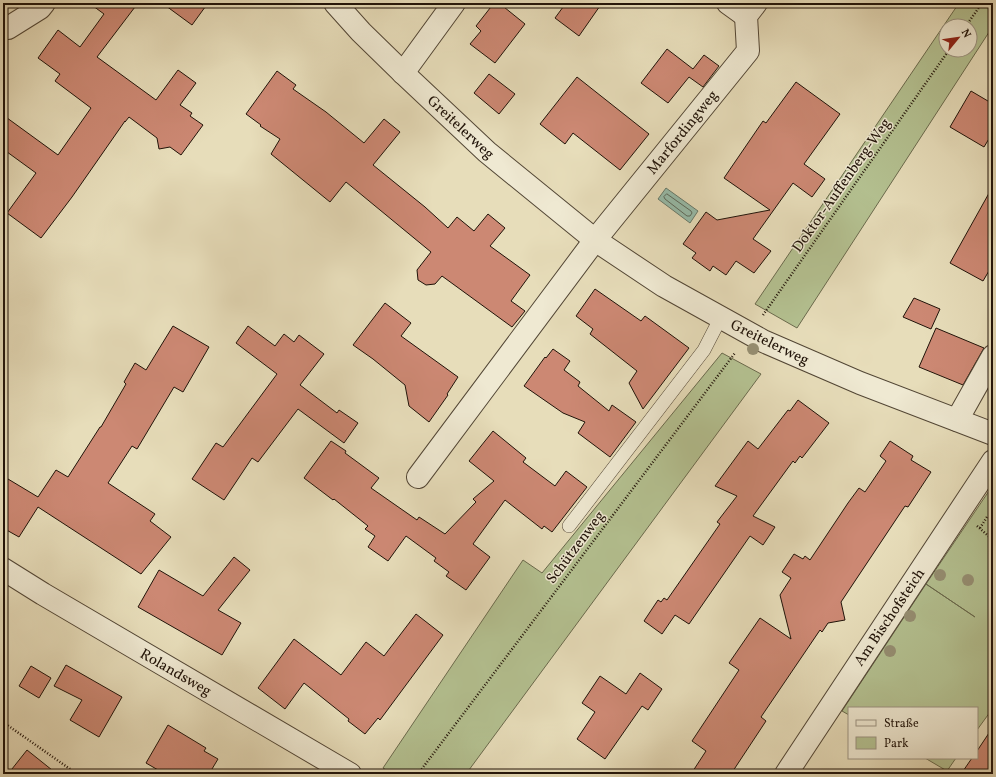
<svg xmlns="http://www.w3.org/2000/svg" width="996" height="777" font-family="Vollkorn,serif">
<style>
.green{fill:#b4c191;stroke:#6a6a4d;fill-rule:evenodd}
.water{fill:#97bdab;stroke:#67796a}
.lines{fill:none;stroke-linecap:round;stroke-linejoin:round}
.shore{stroke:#5c685a;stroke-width:1}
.building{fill:#cc8873;stroke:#201309}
.service-casing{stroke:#524635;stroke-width:14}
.minor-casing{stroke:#524635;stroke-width:24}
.path{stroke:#201309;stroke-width:2.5;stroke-dasharray:1 2;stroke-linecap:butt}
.service{stroke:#efe9d2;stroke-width:13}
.minor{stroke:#efe9d2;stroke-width:22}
.tree{fill:#968f73}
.labels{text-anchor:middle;stroke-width:3;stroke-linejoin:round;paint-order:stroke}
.street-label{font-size:15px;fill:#201309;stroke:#efe9d2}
</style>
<rect width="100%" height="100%" fill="#e7ddba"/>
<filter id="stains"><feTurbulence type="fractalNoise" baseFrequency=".005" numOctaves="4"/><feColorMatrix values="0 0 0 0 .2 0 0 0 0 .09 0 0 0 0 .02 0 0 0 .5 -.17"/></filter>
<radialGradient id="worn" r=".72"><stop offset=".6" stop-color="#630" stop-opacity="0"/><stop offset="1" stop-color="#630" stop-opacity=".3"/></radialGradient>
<g class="green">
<path d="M959,3H993V26L797,328L755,304ZM946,26H970V50H946Z"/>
<polygon points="722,353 761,374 466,774 393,774 383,768 523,560 542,573"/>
<polygon points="993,485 993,708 977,730 977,708 849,708 849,715 842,711 926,584 975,617 926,584"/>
<polygon points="925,758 956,758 947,771"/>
</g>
<polygon class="water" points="666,188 698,211 690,223 658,199"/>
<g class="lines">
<polygon class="shore" points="667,194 691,211 692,213 690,216 687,216 665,199 664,197"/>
</g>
<g class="building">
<polygon points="89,3 138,3 97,57 156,100 178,70 196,83 180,105 192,113 190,116 203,125 181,155 170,147 159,149 157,138 129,117 125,122 125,121 72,197 41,238 7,213 36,173 3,149 3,115 58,155 91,108 55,81 60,74 38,58 58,30 80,47 104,14"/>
<polygon points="162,3 208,3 192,25"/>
<polygon points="494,3 499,3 525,24 495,63 470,44 481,31 476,26"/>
<polygon points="566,3 602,3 579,36 555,18"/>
<polygon points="667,49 693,69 704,55 719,66 703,87 689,77 668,103 641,83"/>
<polygon points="277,71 296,85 293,89 326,112 364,143 384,119 400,132 373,165 425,207 448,228 457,217 474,231 488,214 505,228 490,246 530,275 511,301 525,311 512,327 442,276 435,284 426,285 418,280 417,270 431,252 346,182 330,202 271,154 280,139 260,126 261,125 246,114"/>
<polygon points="489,74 515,94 499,114 474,93"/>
<polygon points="577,77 649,134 620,170 573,133 565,144 540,124"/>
<polygon points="796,82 840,114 804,164 825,179 812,197 793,183 753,239 771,251 754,273 736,261 726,275 713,266 710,271 692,258 696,253 683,244 706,212 717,220 770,210 724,178 763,121 766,123"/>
<polygon points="971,91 993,104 993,132 984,147 950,127"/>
<polygon points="993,186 993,264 983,281 950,263"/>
<polygon points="595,289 641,321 645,316 689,348 643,409 629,383 637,371 590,334 593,329 576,316"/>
<polygon points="914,298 940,309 931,329 903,317"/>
<polygon points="385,303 411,323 401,336 458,377 447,394 448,395 429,422 409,406 405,385 373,359 353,345"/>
<polygon points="173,326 209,347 183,392 174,387 137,449 132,446 108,483 155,514 150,521 171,537 141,574 38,507 19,537 3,528 3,476 38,497 56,470 68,477 100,427 101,427 126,384 124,382 135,363 146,370"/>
<polygon points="248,326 275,346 284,334 294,342 299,335 324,354 300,385 337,413 339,410 358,423 344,443 298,409 258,462 252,458 224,500 192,479 216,443 223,447 277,374 236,343"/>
<polygon points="936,328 984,348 963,385 919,367"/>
<polygon points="553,349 570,361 564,370 580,382 578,386 609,411 612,405 636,422 610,457 578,433 585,422 563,413 524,386 545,357 546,358"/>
<polygon points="798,400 829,423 802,458 800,456 795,463 793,461 753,516 775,527 763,545 750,536 689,624 675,615 662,634 644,621 658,600 661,602 664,598 667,600 720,524 717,522 737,496 715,486 748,441 758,449 788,410 790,411"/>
<polygon points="493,431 526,458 523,462 555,486 566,471 587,487 552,532 544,526 542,529 505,500 473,544 490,557 466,590 446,576 449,572 434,561 436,558 406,536 388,561 368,547 375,536 365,529 368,526 334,499 333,500 304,478 331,441 346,451 345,453 379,478 371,488 417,520 419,517 445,534 476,502 473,499 494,481 469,461"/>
<polygon points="890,441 913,456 911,460 931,472 908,507 905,506 841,602 845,620 828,623 822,632 820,630 761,717 766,721 731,774 691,774 706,751 692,741 739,670 729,663 760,618 791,639 780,595 791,578 782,572 794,554 803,559 805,556 810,560 848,503 859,488 865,492 886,461 880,456"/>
<polygon points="234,557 250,570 218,610 241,623 222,655 138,607 159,570 203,596"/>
<polygon points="416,614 443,635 380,720 378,718 365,734 348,721 349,719 304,683 285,709 258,688 294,639 341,675 366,642 384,656"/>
<polygon points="66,665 122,697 99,737 70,720 82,700 54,686"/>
<polygon points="31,666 51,678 39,698 19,686"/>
<polygon points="640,673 662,689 648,710 642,706 605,759 577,739 595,712 582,703 600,676 626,694"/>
<polygon points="168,725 206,748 204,751 218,759 209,774 165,774 146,763"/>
<polygon points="993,727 993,774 961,774 972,758 977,758 977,751"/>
<polygon points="27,750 57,774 8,774"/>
</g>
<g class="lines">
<g class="service-casing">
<polyline id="service" points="569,526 704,350 721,317"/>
</g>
<g class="minor-casing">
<g id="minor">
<polyline points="335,3 361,32 403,73 487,152 595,240 664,286 763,341 860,383 993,434"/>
<polyline points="728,3 746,16"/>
<polyline points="8,28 40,8 44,3"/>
<polyline points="403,73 454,3"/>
<polyline points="957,420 993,356"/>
<polyline points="418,477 595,240 748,51 746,16 756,3"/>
<polyline points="3,569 43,594 350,774"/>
<polyline points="786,774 993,461"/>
</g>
</g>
<g class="path">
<polyline points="966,26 982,3"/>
<polyline points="763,315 949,50"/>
<polyline points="977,526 993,540"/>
<polyline points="980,528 987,517"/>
<polyline points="3,722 77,774"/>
<polyline points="418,774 735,353"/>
</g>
<use href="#service" class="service"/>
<use href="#minor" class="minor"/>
</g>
<g class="tree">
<circle cx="753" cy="349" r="6"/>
<circle cx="940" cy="575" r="6"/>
<circle cx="968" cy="580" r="6"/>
<circle cx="910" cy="616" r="6"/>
<circle cx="890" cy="651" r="6"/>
</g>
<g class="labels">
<g class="street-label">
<text transform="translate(461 127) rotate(43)" y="5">Greitelerweg</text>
<text transform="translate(682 132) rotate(-51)" y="5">Marfordingweg</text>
<text transform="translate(841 185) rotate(-55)" y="5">Doktor-Auffenberg-Weg</text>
<text transform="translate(770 342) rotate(26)" y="5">Greitelerweg</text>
<text transform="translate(575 547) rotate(-53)" y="5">Schützenweg</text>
<text transform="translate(889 617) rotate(-56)" y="5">Am Bischofsteich</text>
<text transform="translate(176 672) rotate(30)" y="5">Rolandsweg</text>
</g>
</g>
<rect width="996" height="777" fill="none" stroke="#e7ddba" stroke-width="16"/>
<rect x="4" y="4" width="988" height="769" fill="none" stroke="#201309" stroke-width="2"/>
<rect x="8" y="8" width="980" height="761" fill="none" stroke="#201309"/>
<rect x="848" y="707" width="130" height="52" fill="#efe9d2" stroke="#9c9382"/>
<rect x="856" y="720" width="20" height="6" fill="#efe9d2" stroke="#9c9382"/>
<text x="884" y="727" font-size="12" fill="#201309">Straße</text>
<rect x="856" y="737" width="20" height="12" fill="#b4c191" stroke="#9c9382"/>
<text x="884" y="747" font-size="12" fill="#201309">Park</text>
<g transform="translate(958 38) rotate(61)"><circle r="19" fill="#efe9d2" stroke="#9c9382"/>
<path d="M0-3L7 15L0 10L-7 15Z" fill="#8f2418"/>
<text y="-6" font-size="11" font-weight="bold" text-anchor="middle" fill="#201309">N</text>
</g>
<rect width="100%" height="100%" filter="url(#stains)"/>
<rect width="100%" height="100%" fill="url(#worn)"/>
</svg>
